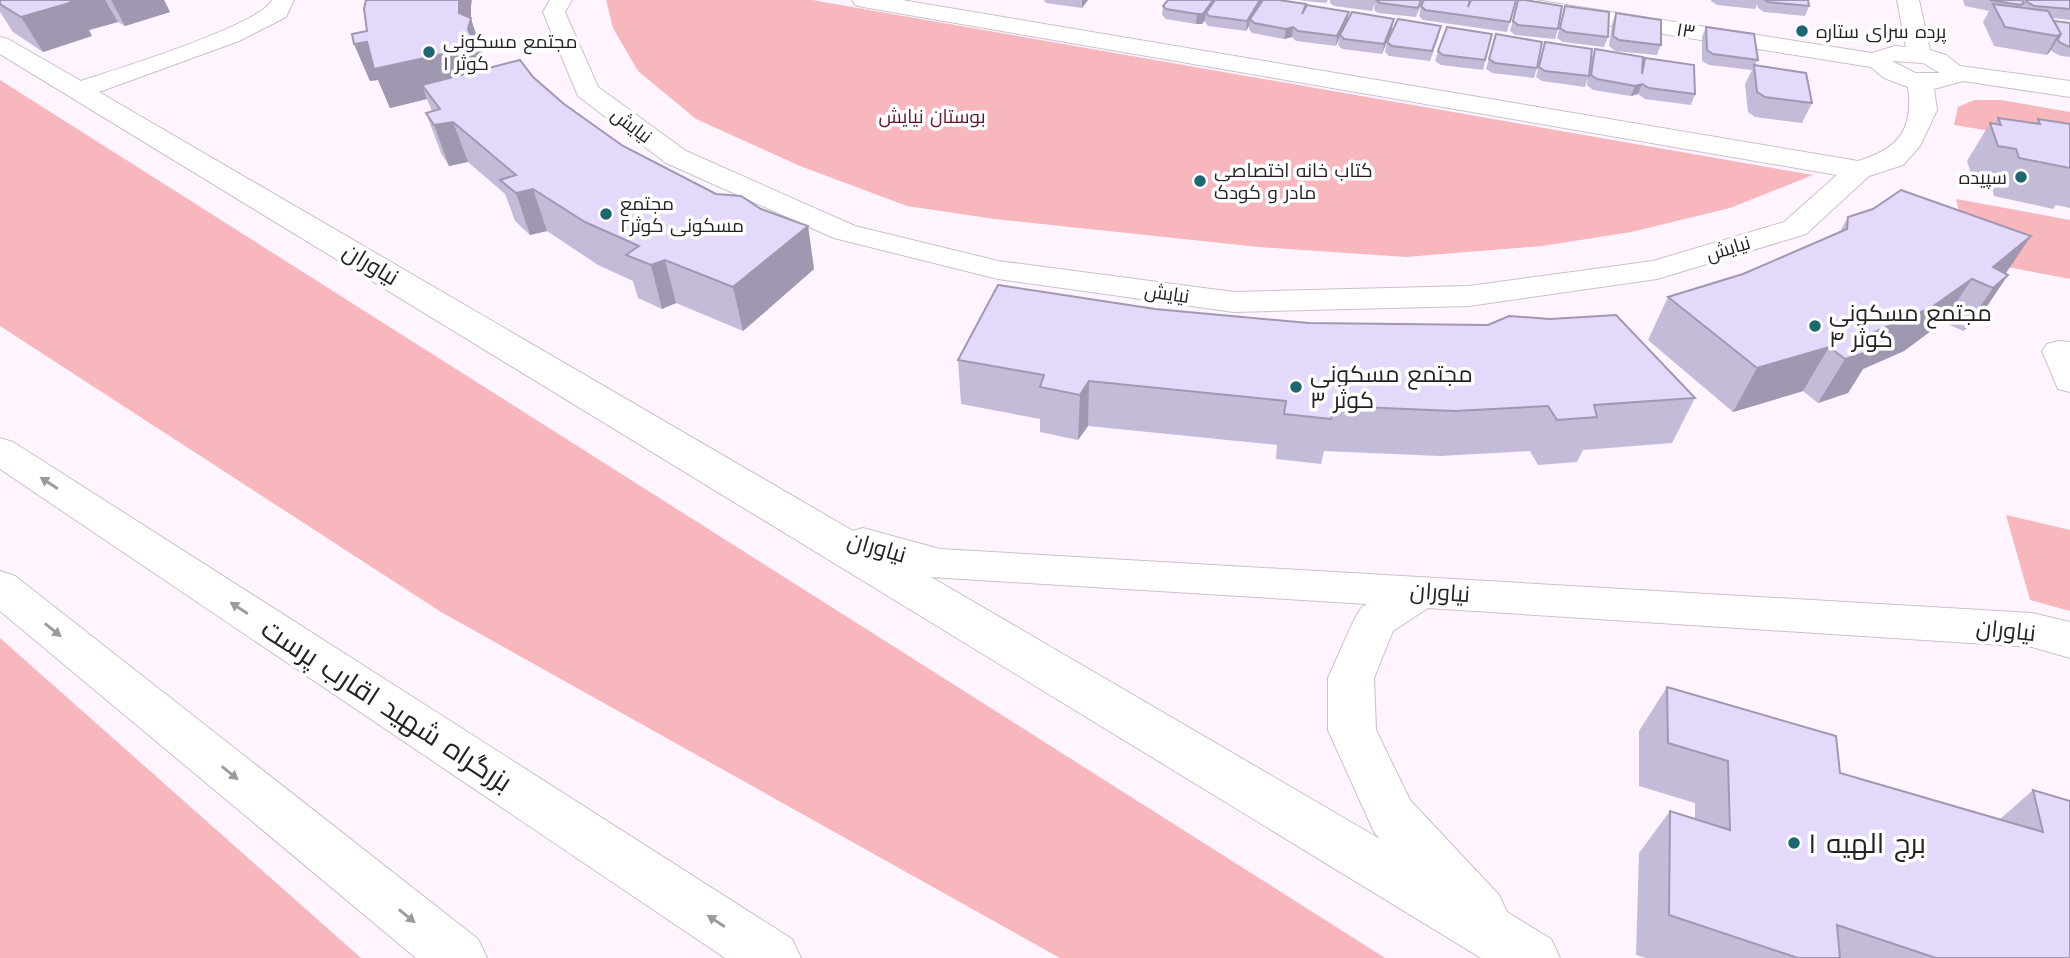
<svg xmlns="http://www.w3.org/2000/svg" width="2070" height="958" font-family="'Work Sans',Cairo,sans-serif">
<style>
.green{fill:#f7b7bd}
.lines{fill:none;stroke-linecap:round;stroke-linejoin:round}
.minor-casing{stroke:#cac0ca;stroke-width:2}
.highway-casing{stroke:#cac0ca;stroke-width:2}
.minor{fill:#fff;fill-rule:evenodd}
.highway{fill:#fff;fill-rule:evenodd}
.wall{fill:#c4bbd8}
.shaded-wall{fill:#a098b0}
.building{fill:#e4d9fb;stroke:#a098b0;stroke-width:2}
.oneway{fill:#9c9b9c}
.poi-dot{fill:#1c6870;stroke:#fff;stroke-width:2.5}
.labels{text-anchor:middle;stroke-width:7;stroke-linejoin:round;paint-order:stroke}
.far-street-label{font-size:19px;fill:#242024;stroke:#fff}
.far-poi-label{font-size:19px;fill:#242024;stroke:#fff;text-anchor:start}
.far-park-label{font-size:19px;fill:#671126;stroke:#fff}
.street-label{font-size:23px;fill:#242024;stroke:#fff}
.poi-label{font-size:23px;fill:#242024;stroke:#fff;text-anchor:start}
.near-street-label{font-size:28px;fill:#242024;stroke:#fff}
.near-poi-label{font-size:28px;fill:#242024;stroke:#fff;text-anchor:start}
</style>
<rect width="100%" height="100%" fill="#fff4ff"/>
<g class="green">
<polygon points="606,0 812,0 1813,175 1730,208 1631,232 1542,246 1406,257 1259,247 995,219 907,206 800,166 696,119 638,71 613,28"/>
<polygon points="0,80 1385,958 1060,958 441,612 0,326"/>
<polygon points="1974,100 2001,100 2070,112 2070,144 1954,125 1958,107"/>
<polygon points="1956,199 2070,220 2070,279 1971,260"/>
<polygon points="2006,515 2070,530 2070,611 2030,600"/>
<polygon points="0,638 361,958 0,958"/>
</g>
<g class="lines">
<g class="minor-casing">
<g id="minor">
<path d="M272,0H294L286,17L239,41L99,92L853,531L863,528L940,549L2032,613L2070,622V658L2032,647L1428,608L1393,631L1374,678L1376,730L1410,800L1499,895L1507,912L1551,939L1560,958H1481L0,54V37L8,39L81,81C114,70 261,25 272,0ZM931,577L1367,604L1361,608L1354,620L1328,678V730L1374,832L1380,839Z"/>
<path d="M550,0H572L565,12L598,87L686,151L855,226L998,261L1234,292L1469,286L1653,261L1784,222L1837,175L863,7L855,5L852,0H902L1858,161C1898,149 1914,130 1908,87L1884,78L1871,67L1493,7L1485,5L1482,0H1535L1872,53L1895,46L1906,47L1897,0H1919L1930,50L1946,55L1960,66L2070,81V97L1963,81L1934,89L1937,110L1920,146L1903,165L1869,176L1806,234L1657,279L1469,306L1234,312L998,279L834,238L666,163L578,96L543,12ZM1892,61L1923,63L1940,73H1915Z"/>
<polygon points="2059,341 2070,342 2070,392 2058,389 2042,351 2047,344"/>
</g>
</g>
<g class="highway-casing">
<g id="highway">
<polygon points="0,438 13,442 792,939 801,958 725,958 0,469"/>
<polygon points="0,571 15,576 478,939 487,958 416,958 0,611"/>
</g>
</g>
<use href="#minor" class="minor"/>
<use href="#highway" class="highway"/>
</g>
<g class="wall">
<polygon points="0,0 164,0 170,12 125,26 118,22 89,30 92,36 43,52 13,32 0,12"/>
<polygon points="1044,0 1088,0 1082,8 1046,3"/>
<polygon points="1168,0 1262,0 1261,3 1305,9 1347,21 1392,29 1382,54 1342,49 1338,45 1339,39 1336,46 1296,41 1292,37 1284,39 1252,33 1249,29 1249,26 1246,31 1208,26 1205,22 1205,20 1202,24 1196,24 1166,19 1162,15 1163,6"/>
<polygon points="1297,0 1328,0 1326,3"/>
<polygon points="1330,0 1423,0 1416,17 1378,13 1374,10 1375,3 1372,11 1334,6 1330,3"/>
<polygon points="1516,0 1507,32 1423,20 1419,16 1421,6"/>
<polygon points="1518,0 1558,29 1555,39 1515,35 1510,31"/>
<polygon points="1711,0 1808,0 1809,6 1805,16 1764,12 1758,8 1757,4 1755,9 1717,5 1711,1"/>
<polygon points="1963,0 2070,0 2070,20 2052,18 2054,21 2070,23 2070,57 2061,56 2053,52 2051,50 2046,55 1994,46 1983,22 1989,11 1965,6"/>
<polygon points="471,6 471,19 483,55 481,65 482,69 533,77 564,104 623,146 716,194 761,209 808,226 814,269 743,331 676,303 662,309 638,298 633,281 598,265 547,231 530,235 515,221 505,194 468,162 449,166 441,153 426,113 432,111 427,99 390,108 378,80 370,81 354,44 367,31"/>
<polygon points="1565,6 1608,37 1604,47 1563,42 1557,38"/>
<polygon points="1616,13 1661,45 1657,55 1615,51 1609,46 1612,23"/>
<polygon points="1706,27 1758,60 1755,65 1812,103 1802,123 1755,117 1748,112 1745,84 1752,70 1709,65 1702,61 1702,37"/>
<polygon points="1492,34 1483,70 1441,65 1435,61 1438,51"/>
<polygon points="1496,34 1537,68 1534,78 1492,73 1486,69"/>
<polygon points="1439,36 1430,61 1389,56 1385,52 1387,42"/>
<polygon points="1545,42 1590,70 1591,59 1595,49 1643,64 1645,58 1695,94 1691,105 1645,99 1638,94 1631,96 1593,90 1587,85 1588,78 1585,87 1542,81 1536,77"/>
<polygon points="1998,118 2035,123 2038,119 2070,124 2070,208 2056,205 2053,209 1994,196 1992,188 1974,184 1967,161 1990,123 1994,124"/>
<polygon points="1848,217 2031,236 2005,273 2008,275 1979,318 1963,331 1943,322 1904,351 1863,369 1848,393 1818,403 1803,391 1733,412 1648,340 1668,297 1743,274 1839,233"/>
<polygon points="958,360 1695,398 1672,443 1583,450 1577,462 1538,465 1530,451 1440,456 1324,451 1321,464 1276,459 1277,445 1088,426 1078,440 1040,432 1040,419 961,404"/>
<polygon points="1667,687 1840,773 1999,820 2033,790 2070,801 2070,958 1646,958 1636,955 1639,853 1670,811 1695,819 1695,803 1639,786 1639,731"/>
</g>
<g class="shaded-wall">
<polygon points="66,0 105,0 118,22 89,30 92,36 43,52 21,17"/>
<polygon points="111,0 164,0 170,12 125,26"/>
<polygon points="459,0 472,0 471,6 471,19 483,55 481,65 488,85 422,85 427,99 390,108 378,80 370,81 354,44 459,13"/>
<polygon points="1082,0 1088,0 1082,8"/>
<polygon points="1213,0 1219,0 1206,13 1205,20 1202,24 1196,24 1197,14"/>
<polygon points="1260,0 1262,0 1261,7 1250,19 1249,26 1246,31 1247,21"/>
<polygon points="1349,12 1347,22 1340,35 1336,46 1337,36"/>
<polygon points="1394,19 1392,29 1382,54 1384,44"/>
<polygon points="1293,27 1292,37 1284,39 1286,29"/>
<polygon points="2061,34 2049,53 2046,55 2057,36"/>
<polygon points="1642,84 1638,94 1631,96 1635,86"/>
<polygon points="453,122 468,162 449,166 434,125"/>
<polygon points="533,189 547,231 530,235 516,193"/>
<polygon points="808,226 814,269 743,331 733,287"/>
<polygon points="2031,236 2002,279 1993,267"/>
<polygon points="665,260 676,303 662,309 651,265"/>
<polygon points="2008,275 1979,318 1963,331 1993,288"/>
<polygon points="1972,279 1943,322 1904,351 1863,369 1848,393 1818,403 1845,359 1863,337"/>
<polygon points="1829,347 1803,391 1733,412 1757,368"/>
<polygon points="1089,381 1088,426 1078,440 1080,395"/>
</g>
<g class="building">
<polygon points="0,0 69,0 73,2 21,17 0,4"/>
<polygon points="366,0 459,0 459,13 471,18 468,29 475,47 374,69 367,42 354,44 352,34 367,31 364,9"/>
<polygon points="1168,0 1213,0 1203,14 1197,14 1166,9 1163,6"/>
<polygon points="1215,0 1260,0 1247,21 1209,16 1206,13"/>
<polygon points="1263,0 1279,0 1306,4 1302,14 1307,5 1349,12 1337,36 1298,31 1293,27 1286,29 1254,23 1250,19"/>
<polygon points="1376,0 1421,0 1418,8 1380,3"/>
<polygon points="1424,0 1470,0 1468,7 1471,0 1516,0 1510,22 1425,10 1421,6"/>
<polygon points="1518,0 1525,0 1562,6 1558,29 1518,25 1513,21"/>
<polygon points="1765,0 1808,0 1809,6 1768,2"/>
<polygon points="1990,0 2022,0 2024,3 2020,5"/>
<polygon points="2026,0 2070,0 2070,9 2034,6 2027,2"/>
<polygon points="1993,4 2048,11 2061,34 2057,36 2005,27"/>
<polygon points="1565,6 1609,12 1608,37 1566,32 1560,28"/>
<polygon points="1352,12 1394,19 1384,44 1344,39 1340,35"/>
<polygon points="1616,13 1661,20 1661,45 1619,40 1613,36"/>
<polygon points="1398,19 1441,26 1432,51 1392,46 1387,42"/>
<polygon points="2054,21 2070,23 2070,47 2067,46 2059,42 2058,39 2061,34"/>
<polygon points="1447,27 1492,34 1485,60 1443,55 1438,51"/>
<polygon points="1706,27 1754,34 1758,60 1713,54 1707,50"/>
<polygon points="1496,34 1542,42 1537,68 1495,63 1489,59"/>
<polygon points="1545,42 1592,49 1589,76 1545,71 1539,67"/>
<polygon points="1595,49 1643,57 1642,74 1645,58 1694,65 1695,94 1649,88 1642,84 1635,86 1597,79 1591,75"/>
<polygon points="520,60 533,77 564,104 623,146 716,194 741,196 761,209 808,226 733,287 665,260 651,265 626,255 639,246 585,222 533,189 516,193 500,180 516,175 453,122 434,125 426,113 440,109 422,85"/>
<polygon points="1754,65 1806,73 1812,103 1765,97 1757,92"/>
<polygon points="1998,118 2040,124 2038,119 2070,124 2070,168 2019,158 2016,149 1998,146 1990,123 2001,125"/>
<polygon points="1901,190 2031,236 1993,267 2008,275 1993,288 1972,279 1932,307 1863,337 1876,349 1845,359 1829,347 1757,368 1668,297 1743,274 1847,229 1848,217 1873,209"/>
<polygon points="998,285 1155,309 1309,323 1488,325 1509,316 1550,319 1616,315 1695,398 1594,405 1597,417 1557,420 1548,406 1455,411 1335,406 1331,419 1284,414 1286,401 1089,381 1080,395 1040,387 1044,375 958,360"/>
<polygon points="1667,687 1836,736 1840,773 2043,832 2033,790 2070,801 2070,958 1936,958 1837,925 1840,958 1798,958 1669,915 1670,811 1730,830 1728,761 1668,743"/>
</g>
<defs><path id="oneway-solid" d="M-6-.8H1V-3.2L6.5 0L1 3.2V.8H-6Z" transform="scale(1.75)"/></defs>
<g class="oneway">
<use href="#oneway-solid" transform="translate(49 483) rotate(-147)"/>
<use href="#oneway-solid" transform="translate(239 608) rotate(-147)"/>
<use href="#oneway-solid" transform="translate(53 630) rotate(39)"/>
<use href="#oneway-solid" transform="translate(230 773) rotate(39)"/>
<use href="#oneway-solid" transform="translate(407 916) rotate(39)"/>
<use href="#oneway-solid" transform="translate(716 921) rotate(-147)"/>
</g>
<g class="poi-dot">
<circle cx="1802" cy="31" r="7"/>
<circle cx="429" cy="52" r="7"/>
<circle cx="2021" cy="177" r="7"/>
<circle cx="1200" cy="181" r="7"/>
<circle cx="606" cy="214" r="7"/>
<circle cx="1815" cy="326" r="7"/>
<circle cx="1296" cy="387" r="7"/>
<circle cx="1794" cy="843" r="7"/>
</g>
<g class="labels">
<g class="far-street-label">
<text transform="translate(1686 30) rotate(9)" y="7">۱۳</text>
<text transform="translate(632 125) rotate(37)" y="7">نیایش</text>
<text transform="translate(1728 248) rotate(-17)" y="7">نیایش</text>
<text transform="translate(1167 293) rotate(8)" y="7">نیایش</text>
</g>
<g class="far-poi-label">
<text x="1816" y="38">پرده سرای ستاره</text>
<text x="443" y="48">مجتمع مسکونی<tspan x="443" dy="22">کوثر ۱</tspan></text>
<text x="1214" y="177">کتاب خانه اختصاصی<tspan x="1214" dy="22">مادر و کودک</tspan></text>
<text x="2007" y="184" text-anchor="end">سپیده</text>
<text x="620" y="210">مجتمع<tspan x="620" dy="22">مسکونی کوثر۲</tspan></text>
</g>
<g class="far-park-label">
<text x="932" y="123">بوستان نیایش</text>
</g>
<g class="street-label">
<text transform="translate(371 264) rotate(31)" y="8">نیاوران</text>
<text transform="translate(877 547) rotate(16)" y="8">نیاوران</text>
<text transform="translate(1440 592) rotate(4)" y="8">نیاوران</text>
<text transform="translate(2006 630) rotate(6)" y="8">نیاوران</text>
</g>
<g class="poi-label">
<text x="1829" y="321">مجتمع مسکونی<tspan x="1829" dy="26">کوثر ۴</tspan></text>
<text x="1310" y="382">مجتمع مسکونی<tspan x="1310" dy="26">کوثر ۳</tspan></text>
</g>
<g class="near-street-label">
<text transform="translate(387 705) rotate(33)" y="10">بزرگراه شهید اقارب پرست</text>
</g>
<g class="near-poi-label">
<text x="1808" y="853">برج الهیه ۱</text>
</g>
</g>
</svg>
